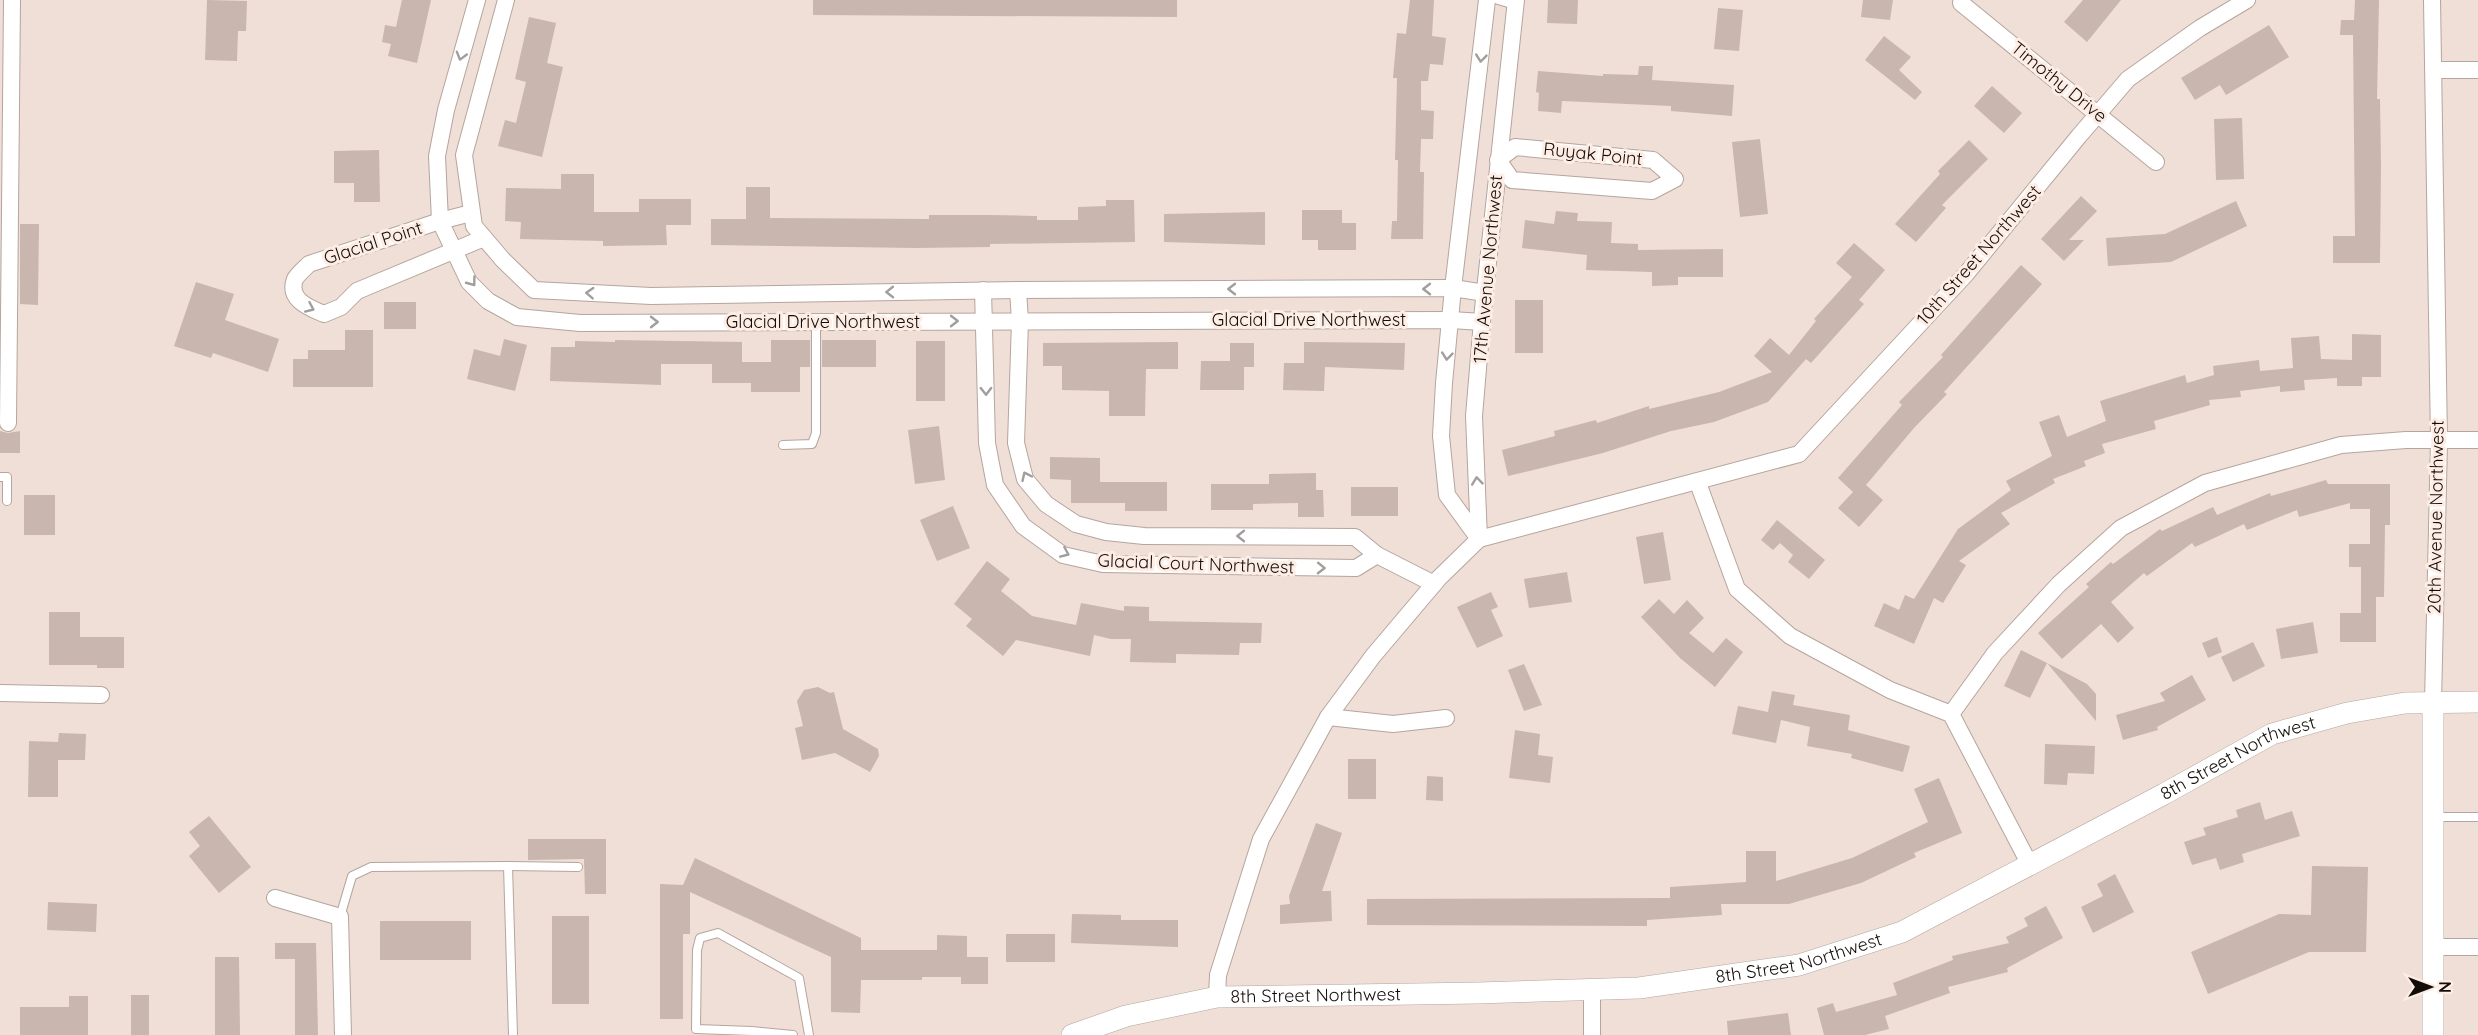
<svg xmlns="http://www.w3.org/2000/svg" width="2478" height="1035" font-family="Quicksand,sans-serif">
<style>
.building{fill:#c8b6af}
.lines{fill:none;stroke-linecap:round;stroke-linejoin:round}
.service-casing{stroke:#b5a59d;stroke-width:10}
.minor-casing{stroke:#b5a59d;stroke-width:18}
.tertiary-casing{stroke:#b5a59d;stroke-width:22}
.service{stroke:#fff;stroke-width:8}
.minor{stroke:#fff;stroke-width:16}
.tertiary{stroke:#fff;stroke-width:21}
.oneway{stroke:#a19e9d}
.labels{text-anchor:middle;stroke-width:6;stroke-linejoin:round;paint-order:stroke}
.street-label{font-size:18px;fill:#130d0a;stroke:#feede4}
</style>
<rect width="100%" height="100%" fill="#f0dfd7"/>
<g class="building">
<polygon points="207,0 247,1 246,31 238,31 237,61 205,60"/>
<polygon points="402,0 431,0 417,63 388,56 391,44 382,42 385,25 396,27"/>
<polygon points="813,0 1177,0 1177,17 813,15"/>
<polygon points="1410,0 1434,0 1432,36 1446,38 1443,65 1430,64 1428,81 1421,81 1421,110 1434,111 1433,139 1421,139 1420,172 1424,172 1423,239 1391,239 1392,221 1397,221 1398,160 1395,160 1397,78 1393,78 1397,33 1406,34"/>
<polygon points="1548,0 1578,0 1577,24 1547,23"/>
<polygon points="1863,0 1893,0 1890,20 1861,17"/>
<polygon points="2083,0 2121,0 2087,42 2064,22"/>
<polygon points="2355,0 2379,0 2377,99 2380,99 2381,166 2380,263 2333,263 2333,236 2355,236 2353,35 2340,35 2341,20 2354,20"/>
<polygon points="1718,8 1743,10 1739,51 1714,49"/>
<polygon points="529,17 556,23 547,63 563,67 542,157 498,146 505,120 516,123 526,82 515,79"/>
<polygon points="2269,25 2289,57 2226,95 2220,85 2195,100 2181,78"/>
<polygon points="1884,36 1911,57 1899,70 1922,92 1915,100 1865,60"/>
<polygon points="1639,66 1653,66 1652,80 1734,85 1732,116 1671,111 1671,106 1562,101 1561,113 1538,111 1539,93 1536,92 1538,71 1603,76 1603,74 1638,75"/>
<polygon points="1992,86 2022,113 2004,133 1974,106"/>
<polygon points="2242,118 2244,179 2216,180 2214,119"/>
<polygon points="1760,139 1768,214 1740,217 1732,142"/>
<polygon points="1969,140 1988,159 1942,205 1946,208 1916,242 1895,224 1940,174 1938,171"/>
<polygon points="379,150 380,202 354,202 354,183 334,183 334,151"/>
<polygon points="561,174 594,174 594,212 639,212 639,199 691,199 691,225 666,225 667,245 603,246 603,241 520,239 521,222 505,221 506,188 561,189"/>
<polygon points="746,187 770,187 770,218 929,219 929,215 990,215 1037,216 1037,220 1078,220 1078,207 1106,206 1106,200 1134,200 1135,242 990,244 990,247 915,248 711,245 711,219 746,219"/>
<polygon points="2081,196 2097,211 2069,240 2084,240 2064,261 2041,239"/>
<polygon points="2236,201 2247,226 2171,262 2108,266 2106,238 2165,234"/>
<polygon points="1302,210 1342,210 1342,223 1356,223 1356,250 1318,250 1318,240 1302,240"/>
<polygon points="1556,211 1578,213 1577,221 1612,222 1611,243 1638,244 1638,250 1723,249 1723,277 1678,277 1678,285 1652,286 1652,272 1586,270 1587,255 1522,248 1525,220 1554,224"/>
<polygon points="1265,212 1265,245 1164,242 1164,214"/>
<polygon points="20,224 39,224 38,305 20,304"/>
<polygon points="1854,243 1885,270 1859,300 1864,304 1811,363 1806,359 1768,402 1714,422 1671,431 1603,453 1508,476 1502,450 1555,436 1554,431 1596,420 1597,423 1649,406 1649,409 1719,392 1772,372 1754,356 1770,338 1789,355 1816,321 1814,319 1852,277 1836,263"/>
<polygon points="2021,265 2042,284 1944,392 1947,394 1914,428 1866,485 1883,500 1859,527 1838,508 1853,492 1838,478 1902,405 1899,402 1943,357 1941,355"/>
<polygon points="196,282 234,294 225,320 279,339 268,372 213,353 211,358 174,346"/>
<rect x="1515" y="300" width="28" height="53"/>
<rect x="384" y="302" width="32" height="27"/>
<polygon points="345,330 373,330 373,387 293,387 293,359 308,359 308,350 345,350"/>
<polygon points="2352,334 2381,335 2381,377 2362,377 2362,386 2337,386 2337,378 2304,380 2305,390 2280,392 2280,386 2240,391 2241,397 2209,400 2210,405 2154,421 2156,429 2102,444 2105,453 2084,461 2086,466 2053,479 2055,483 2001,513 2010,524 1959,561 1966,565 1943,603 1934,598 1914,644 1874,626 1884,603 1899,610 1905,595 1914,599 1958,529 2011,490 2006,481 2052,456 2039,422 2059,415 2067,437 2106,421 2100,401 2185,375 2187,383 2214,375 2213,366 2259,360 2260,371 2293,368 2291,338 2319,336 2321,359 2352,360"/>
<polygon points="504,339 527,345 515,391 467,379 474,349 500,356"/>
<polygon points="615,340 742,342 742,362 771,362 771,340 810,340 810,367 800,367 800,392 751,392 751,383 712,383 712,364 661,364 661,385 550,381 551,347 575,347 575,341 615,342"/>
<rect x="822" y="340" width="54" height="27"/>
<rect x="916" y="341" width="29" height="60"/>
<polygon points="1178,342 1178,369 1146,369 1145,416 1109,416 1109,391 1062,390 1062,366 1043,366 1043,343"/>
<polygon points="1304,342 1405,343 1404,370 1325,367 1324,391 1283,390 1284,363 1304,363"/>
<polygon points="1230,343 1254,343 1254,367 1244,367 1244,390 1200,390 1201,361 1230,361"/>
<polygon points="939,426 945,480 915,484 908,430"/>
<polygon points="0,431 8,433 20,431 20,453 0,453"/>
<polygon points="1050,457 1100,458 1100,482 1167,482 1167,511 1125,511 1125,503 1071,503 1071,480 1050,479"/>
<polygon points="1316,473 1316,490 1323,490 1324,517 1298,517 1298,503 1253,504 1253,510 1211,510 1211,484 1269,484 1269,474"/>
<polygon points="2326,480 2328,484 2390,484 2390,525 2385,525 2384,597 2376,597 2376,642 2340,642 2340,613 2361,613 2361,567 2349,567 2349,544 2370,544 2370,509 2350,509 2350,503 2299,517 2297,510 2247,530 2244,524 2195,547 2192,543 2147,576 2144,573 2111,602 2134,628 2118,643 2101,624 2062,659 2038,633 2089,587 2086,584 2111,562 2113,564 2160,529 2162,531 2213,507 2217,515 2270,493 2271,496"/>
<rect x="1351" y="487" width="47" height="29"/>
<rect x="24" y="495" width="31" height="40"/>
<polygon points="953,506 970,548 937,561 920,520"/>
<polygon points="1777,520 1825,560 1809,579 1788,562 1793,555 1780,543 1773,550 1761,540"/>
<polygon points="1663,532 1671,580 1644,584 1636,537"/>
<polygon points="987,561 1010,579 1001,591 1032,616 1076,625 1081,603 1124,611 1124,606 1149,607 1149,621 1262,623 1261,643 1240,643 1239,655 1176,654 1176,663 1130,662 1131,639 1111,639 1094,635 1090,656 1016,640 1003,656 966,626 972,619 954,604"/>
<polygon points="1567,572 1572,602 1529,608 1524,579"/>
<polygon points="1491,592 1498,607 1491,610 1503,636 1477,648 1457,607"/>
<polygon points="1659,599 1674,614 1687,600 1704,618 1689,633 1713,653 1726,638 1743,652 1715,687 1680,658 1641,617"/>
<polygon points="49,612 80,612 80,637 124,637 124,668 97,668 97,665 49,665"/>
<polygon points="2313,622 2318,653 2281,659 2276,629"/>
<polygon points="2217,637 2222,652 2208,658 2202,643"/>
<polygon points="2253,642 2265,666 2233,682 2221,657"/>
<polygon points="2021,650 2047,663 2030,698 2004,686"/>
<polygon points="2047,663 2087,684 2096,694 2096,721"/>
<polygon points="1524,664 1542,705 1524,711 1508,670"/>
<polygon points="2192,675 2206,700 2157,727 2158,730 2123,740 2116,715 2165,701 2160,693"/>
<polygon points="818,687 830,693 834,692 843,729 878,749 879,756 870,772 835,753 802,760 795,728 803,726 797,701 804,690"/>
<polygon points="1772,691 1795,695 1793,705 1850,715 1848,730 1910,746 1903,772 1851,758 1852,754 1807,746 1810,727 1781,720 1776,743 1732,734 1738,706 1768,712"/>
<polygon points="1515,730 1540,734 1538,755 1553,757 1550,783 1509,778"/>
<polygon points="59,733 86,734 85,760 58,760 58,797 28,797 29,741 58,742"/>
<polygon points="2045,744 2095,746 2094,774 2068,773 2067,785 2044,784"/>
<rect x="1348" y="759" width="28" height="40"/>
<polygon points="1427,776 1443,777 1443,801 1426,800"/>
<polygon points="1939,778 1962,833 1914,853 1916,857 1861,883 1789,904 1721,904 1722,915 1647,920 1647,926 1367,925 1367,899 1670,898 1670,887 1746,882 1746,851 1776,851 1776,881 1852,858 1928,822 1914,789"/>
<polygon points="2260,802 2265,820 2292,811 2300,836 2242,854 2244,862 2220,870 2216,858 2192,865 2184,842 2206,835 2203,828 2238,817 2236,810"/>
<polygon points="209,816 251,867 219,893 189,856 200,846 189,832"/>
<polygon points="1316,823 1342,833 1322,891 1331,891 1332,921 1280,924 1280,905 1290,904 1289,896"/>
<polygon points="528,839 606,839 606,894 585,894 584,859 528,860"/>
<polygon points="695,858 861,938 861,950 937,950 937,935 967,936 967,957 988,957 988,984 961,984 961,977 922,977 922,980 861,980 860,1013 831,1012 831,957 690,892 690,934 683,934 683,1019 660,1019 660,884 683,885"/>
<polygon points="2312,866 2368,867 2366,952 2309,952 2208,994 2191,952 2279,914 2311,915"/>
<polygon points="2115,874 2134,912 2093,933 2081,907 2103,896 2097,884"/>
<polygon points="48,902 97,904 96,932 47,930"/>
<polygon points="2046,906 2063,938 2007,968 2008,972 1948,987 1950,993 1885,1016 1889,1029 1865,1035 1824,1035 1817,1008 1833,1003 1836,1012 1897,995 1893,983 1953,960 1952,956 2009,943 2006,937 2028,926 2024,918"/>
<polygon points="1072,914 1121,915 1121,920 1178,920 1178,947 1071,943"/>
<rect x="552" y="916" width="37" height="88"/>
<rect x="380" y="921" width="91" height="39"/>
<rect x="1006" y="934" width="49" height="28"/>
<polygon points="275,943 316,943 318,1035 295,1035 295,959 275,959"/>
<polygon points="215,957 239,957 240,1035 215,1035"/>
<rect x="131" y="995" width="18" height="40"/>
<polygon points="69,996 88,996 88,1035 20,1035 20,1007 69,1007"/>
<polygon points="1788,1013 1791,1035 1728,1035 1727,1021"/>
</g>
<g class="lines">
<g class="service-casing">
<g id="service">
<polyline points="1498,0 1515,5"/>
<polyline points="783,445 812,444 816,433 816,322"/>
<polyline points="0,477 7,477 7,501"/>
<polyline points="2433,817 2478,817"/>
<polyline points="508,866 578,867"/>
<polyline points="340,917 352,876 371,867 508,866 513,1035"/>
<polyline points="793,1035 752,1031 696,1029 697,950 700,938 718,933 799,978 809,1035"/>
</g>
</g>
<g class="minor-casing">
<g id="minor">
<polyline points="477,0 446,110 437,156 440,221 469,282 488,301 517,317 580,323 1451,320 1482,322"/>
<polyline points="506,0 464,155 474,226 503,260 534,290 651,296 1018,290 1453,288 1485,293"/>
<polyline points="2432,0 2439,441 2433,702"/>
<polyline points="1961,3 2156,162"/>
<polyline points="2434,70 2478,70"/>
<polygon points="1515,147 1653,160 1675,179 1652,191 1512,180 1498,160"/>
<path d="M471,213L440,221L309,264C305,268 298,274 295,279C287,300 310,308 324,314L341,307L357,291L484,238"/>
<polyline points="983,290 987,443 995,485 1023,526 1063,555 1103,564 1356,568 1377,555"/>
<polyline points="1018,290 1020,321 1016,443 1025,479 1046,504 1076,524 1106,532 1144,536 1355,537 1377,555 1434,584"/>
<polyline points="8,423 12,0"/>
<polyline points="1698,483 1737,589 1790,636 1890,690 1951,714 2030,865"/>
<polyline points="1479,539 1447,495 1441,436 1444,383 1453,288 1487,0"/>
<polyline points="1479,539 1474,416 1483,309 1516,0"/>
<polyline points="0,693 101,695"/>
<polyline points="1951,714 1995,653 2059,584 2121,528 2205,483 2341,445 2406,440 2478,440"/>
<polyline points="1328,717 1393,724 1446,718"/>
<polyline points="275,898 340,917 343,1035"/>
<polyline points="2434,947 2478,947"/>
<polyline points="1592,989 1592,1035"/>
<polyline points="1217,997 1218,975 1261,839 1328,717 1373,656 1439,578 1479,539 1799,454 1966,274 2079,136 2128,79 2200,28 2247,0"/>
</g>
</g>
<g class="tertiary-casing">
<g id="tertiary">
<polyline points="2433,702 2433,1035"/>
<path id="s1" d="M1072,1035L1126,1016L1217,997L1478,993L1639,988L1799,965L1902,932L2164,794L2272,734L2347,713L2405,703L2478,702"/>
</g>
</g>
<use href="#service" class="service"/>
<use href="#minor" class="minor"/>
<use href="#tertiary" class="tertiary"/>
</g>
<defs><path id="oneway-chevron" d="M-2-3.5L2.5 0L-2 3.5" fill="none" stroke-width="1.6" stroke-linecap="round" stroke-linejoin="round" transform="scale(1.5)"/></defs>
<g class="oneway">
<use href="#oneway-chevron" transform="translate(461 56) rotate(106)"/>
<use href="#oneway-chevron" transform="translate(1481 58) rotate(96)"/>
<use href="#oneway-chevron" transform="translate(472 282) rotate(53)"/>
<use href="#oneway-chevron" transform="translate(1232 289) rotate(180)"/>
<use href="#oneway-chevron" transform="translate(1427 289) rotate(180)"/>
<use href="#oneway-chevron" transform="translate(890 292) rotate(179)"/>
<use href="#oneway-chevron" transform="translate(590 293) rotate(-177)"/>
<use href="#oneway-chevron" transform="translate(310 308) rotate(24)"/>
<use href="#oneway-chevron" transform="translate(954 321)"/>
<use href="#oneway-chevron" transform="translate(654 322)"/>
<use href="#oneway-chevron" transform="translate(1447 356) rotate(96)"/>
<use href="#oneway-chevron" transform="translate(986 391) rotate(89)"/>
<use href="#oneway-chevron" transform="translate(1026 476) rotate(-115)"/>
<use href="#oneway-chevron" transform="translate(1477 481) rotate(-96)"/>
<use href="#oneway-chevron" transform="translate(1241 536) rotate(-180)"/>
<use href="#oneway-chevron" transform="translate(1065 553) rotate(23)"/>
<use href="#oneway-chevron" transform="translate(1321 568) rotate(1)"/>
</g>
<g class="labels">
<g class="street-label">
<text transform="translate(2059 82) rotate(39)" y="6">Timothy Drive</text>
<text transform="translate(1593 154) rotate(6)" y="6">Ruyak Point</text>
<text transform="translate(373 243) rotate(-18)" y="6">Glacial Point</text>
<text transform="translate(1979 255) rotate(-49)" y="6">10th Street Northwest</text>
<text transform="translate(1488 269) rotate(-85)" y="6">17th Avenue Northwest</text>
<text x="1309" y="326">Glacial Drive Northwest</text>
<text x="823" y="328">Glacial Drive Northwest</text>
<text transform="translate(2436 517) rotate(-89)" y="6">20th Avenue Northwest</text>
<text transform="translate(1196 564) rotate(2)" y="6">Glacial Court Northwest</text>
<text dy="6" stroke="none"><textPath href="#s1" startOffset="1221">8th Street Northwest</textPath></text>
<text dy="6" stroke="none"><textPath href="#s1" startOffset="735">8th Street Northwest</textPath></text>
<text dy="6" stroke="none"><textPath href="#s1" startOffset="249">8th Street Northwest</textPath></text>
</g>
</g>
<g transform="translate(2430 987) rotate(90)" stroke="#feede4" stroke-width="4.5" paint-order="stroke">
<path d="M0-4.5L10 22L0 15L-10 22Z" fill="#130d0a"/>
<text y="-9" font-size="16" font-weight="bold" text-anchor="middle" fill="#130d0a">N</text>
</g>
</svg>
